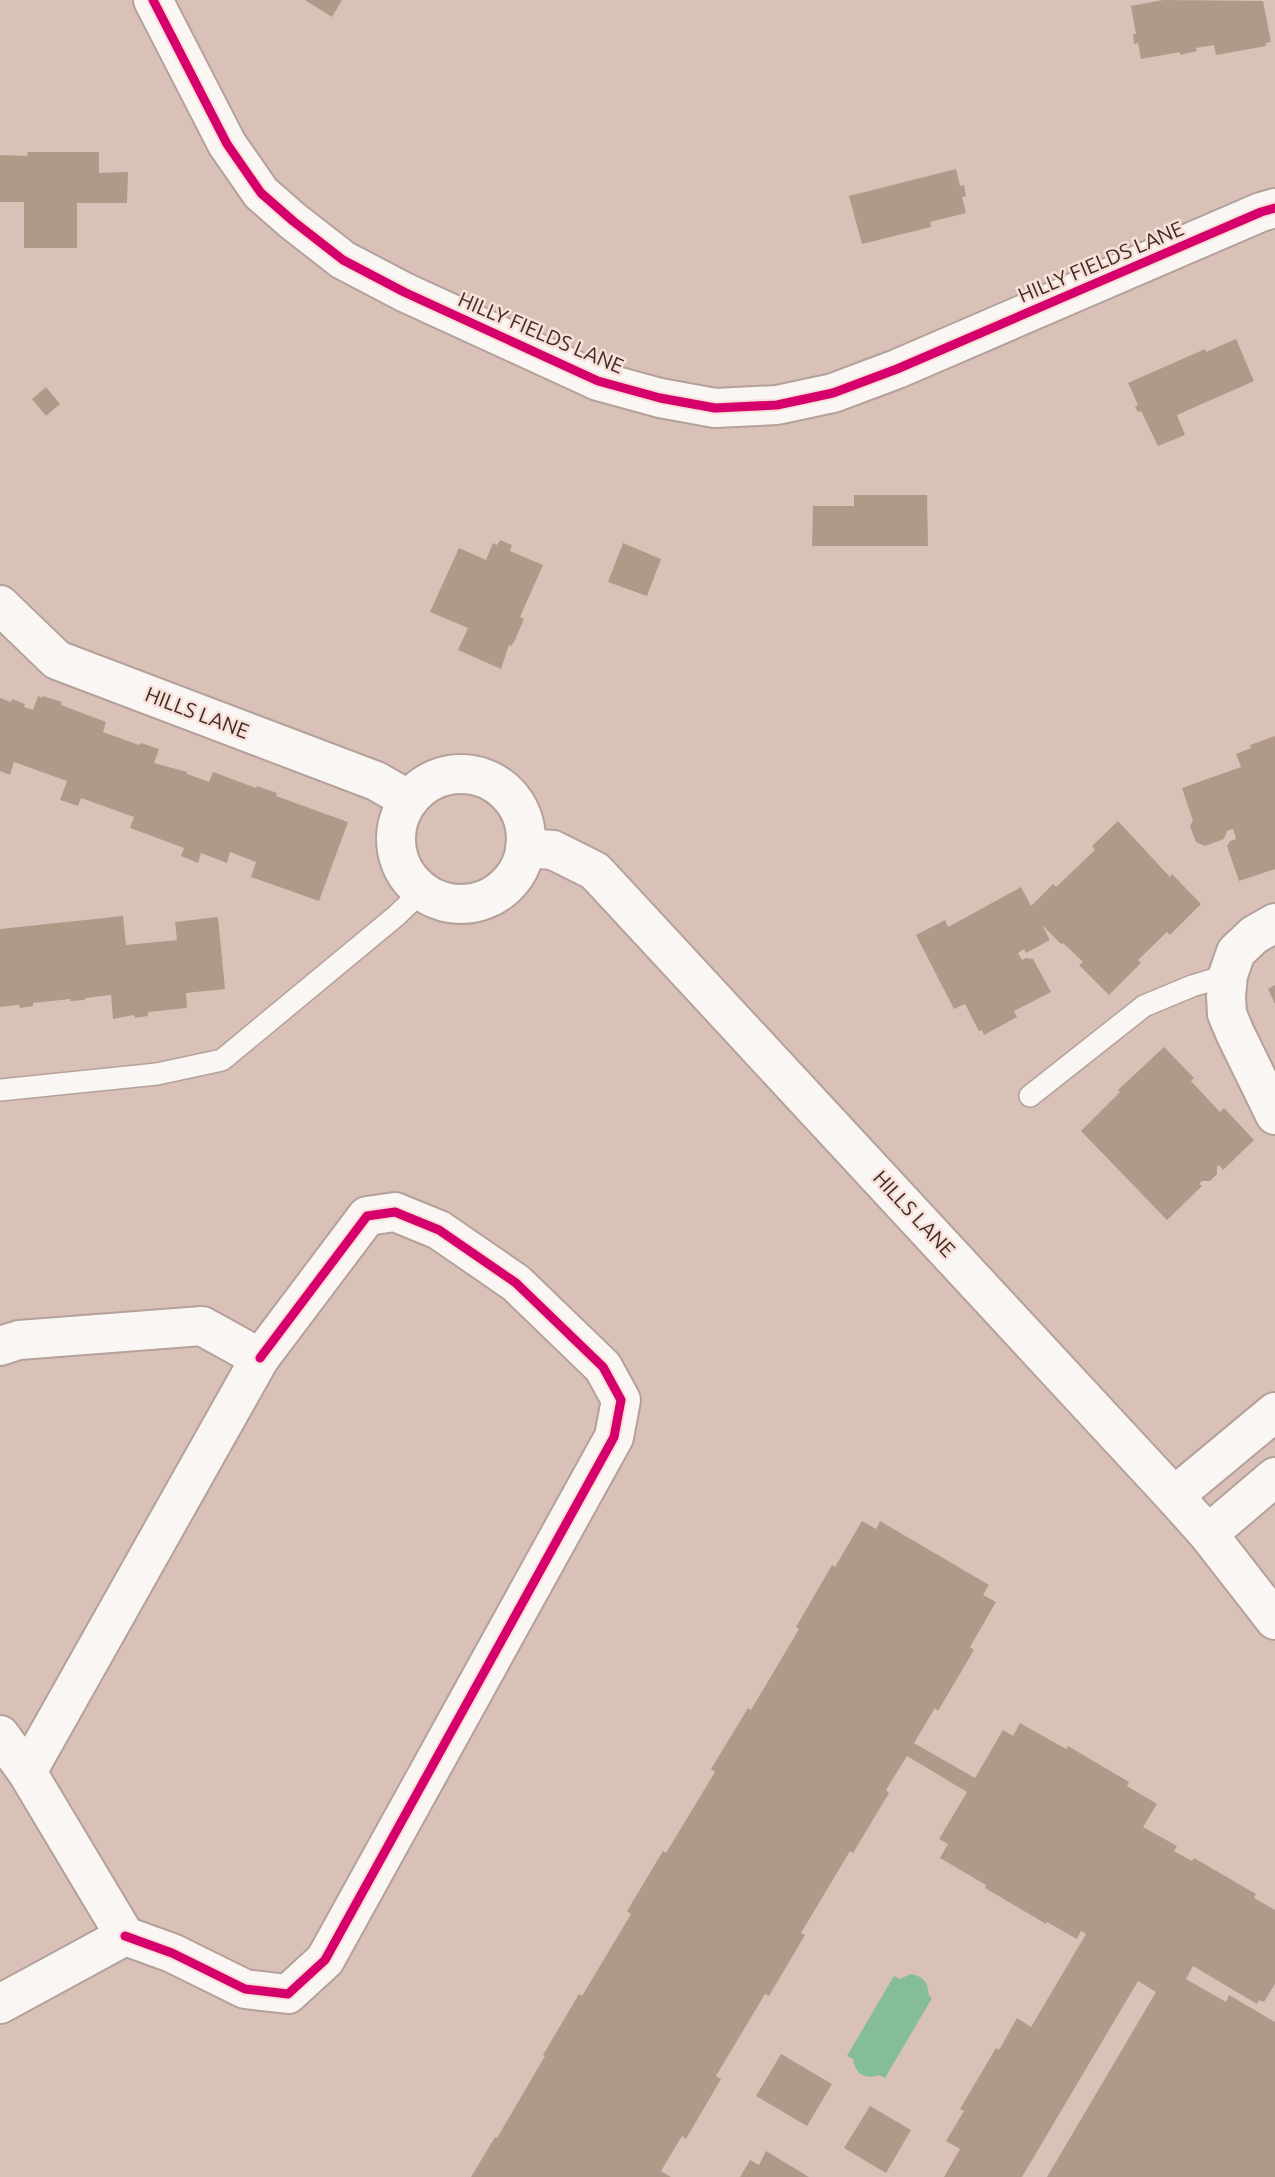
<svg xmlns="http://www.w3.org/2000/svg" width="1275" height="2177" font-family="Ubuntu,sans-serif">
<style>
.water{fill:#84bd98}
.building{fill:#b1998a}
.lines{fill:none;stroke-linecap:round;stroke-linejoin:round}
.lane-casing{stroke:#b4a19a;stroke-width:24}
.street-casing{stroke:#b4a19a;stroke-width:42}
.lane{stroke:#f9f6f4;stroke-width:21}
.street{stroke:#f9f6f4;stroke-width:38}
.cycleway-casing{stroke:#f8e0d8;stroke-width:13}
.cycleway{stroke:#d6006c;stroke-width:9}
.labels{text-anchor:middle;stroke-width:5;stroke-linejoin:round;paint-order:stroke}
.street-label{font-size:21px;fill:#3e2c27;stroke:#f8e0d8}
</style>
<rect width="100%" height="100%" fill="#d9c1b8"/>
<path class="water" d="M911,1974C924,1977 928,1982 929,1996L932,1998L885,2078L879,2075C866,2080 855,2074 853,2059L847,2056L894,1976L900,1979Z"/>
<g class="building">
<polygon points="305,0 342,0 332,17"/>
<polygon points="1163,0 1263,1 1271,42 1266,43 1266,46 1216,55 1214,45 1196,48 1197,51 1180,55 1180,52 1141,59 1138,43 1134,44 1133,34 1136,34 1131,6"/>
<polygon points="28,152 99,152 99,173 128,172 127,203 77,203 77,248 24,248 24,202 0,202 0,155 27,156"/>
<polygon points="956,169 960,186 964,185 966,196 962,197 966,213 930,222 931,227 862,244 849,196"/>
<polygon points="1236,339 1254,381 1177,415 1185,435 1158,446 1141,411 1138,412 1135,407 1138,405 1128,383 1205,349 1206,352"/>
<polygon points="46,387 60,404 46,416 32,399"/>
<polygon points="854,495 927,495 928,546 812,546 813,506 854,506"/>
<polygon points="500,540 512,545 510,551 543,565 520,617 524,619 515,640 511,646 509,645 501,669 458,650 468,628 430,612 459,548 486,560 493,543 497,545"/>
<polygon points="623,543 661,559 647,596 608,582"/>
<polygon points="38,696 42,698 43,696 62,702 61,705 106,722 103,732 139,745 141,743 159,749 154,763 187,772 187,774 209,782 213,772 256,788 257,786 277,793 276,796 348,822 319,901 251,877 256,862 230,852 227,863 201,853 198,863 181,856 184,848 130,828 134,817 81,798 78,806 60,800 67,781 14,762 10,775 0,771 0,698 11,702 12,699 25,704 24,707 33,710"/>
<polygon points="1275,736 1275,869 1239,881 1227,846 1230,841 1236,839 1233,829 1227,831 1224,839 1205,846 1196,842 1190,826 1193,821 1182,788 1241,767 1236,754 1251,748 1250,745"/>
<polygon points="1118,821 1170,877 1172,874 1201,904 1170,935 1167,932 1138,960 1141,963 1109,995 1079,965 1083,962 1063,943 1061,944 1042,925 1050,940 1026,953 1024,949 1018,953 1022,960 1026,958 1033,959 1051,992 1014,1011 1017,1017 984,1035 982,1030 979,1031 965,1004 954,1009 916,935 945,920 948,927 1021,887 1031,906 1053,884 1056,887 1095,850 1092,846"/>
<polygon points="123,916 126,945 177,940 175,922 218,917 225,989 186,993 187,1008 148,1012 148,1016 135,1018 134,1015 113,1019 111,995 85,998 85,1000 70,1001 70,999 33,1003 33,1006 20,1008 19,1005 0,1007 0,929"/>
<polygon points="1275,985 1275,1004 1268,989"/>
<polygon points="1164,1047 1194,1078 1191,1081 1220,1112 1224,1108 1254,1140 1223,1170 1219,1165 1217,1167 1217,1174 1210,1181 1202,1181 1199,1184 1202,1186 1167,1220 1081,1131 1120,1092 1118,1090"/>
<polygon points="862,1521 876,1529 880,1521 989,1585 983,1595 996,1602 970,1647 974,1650 938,1711 935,1708 914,1743 975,1778 1003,1730 1013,1736 1020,1723 1066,1749 1068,1746 1129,1782 1127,1786 1157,1804 1143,1827 1177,1846 1174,1851 1192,1861 1194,1858 1256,1894 1254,1898 1275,1910 1275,1984 1264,2002 1259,2000 1257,2004 1193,1966 1186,1979 1226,2002 1229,1995 1275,2022 1275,2177 1047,2177 1156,1992 1138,1981 1022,2177 944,2177 960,2149 946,2141 964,2111 960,2109 996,2048 999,2050 1017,2018 1031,2027 1086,1934 1081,1931 1077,1939 1047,1922 1046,1924 985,1888 986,1885 940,1858 948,1844 939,1839 967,1792 907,1756 886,1790 889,1793 853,1853 850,1851 801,1933 805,1935 769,1996 765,1994 716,2076 721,2079 686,2139 682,2136 661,2171 671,2177 471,2177 495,2137 497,2138 545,2056 543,2055 579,1994 582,1996 631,1914 627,1911 663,1851 666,1853 715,1772 711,1769 748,1708 751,1710 799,1629 796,1627 832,1565 835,1567"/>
<polygon points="781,2054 832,2084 807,2126 756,2096"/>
<polygon points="870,2106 911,2130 886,2173 844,2148"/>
<polygon points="766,2151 809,2177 740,2177 750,2160 759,2165"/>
</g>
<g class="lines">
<g class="lane-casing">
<g id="lane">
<polyline points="0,1090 157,1074 222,1060 396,916 422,891"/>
<polyline points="1030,1096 1144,1006 1192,986 1228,975"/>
</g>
</g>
<g class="street-casing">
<g id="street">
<polyline points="153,0 227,144 261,193 293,221 343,260 404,292 598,381 660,398 715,408 777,405 833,393 897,369 1261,212 1275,208"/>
<polyline points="0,605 57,660 376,781 409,800"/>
<circle cx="461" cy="839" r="65"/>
<polyline points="525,848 553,850 595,871 1174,1496 1208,1534 1275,1620"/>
<polyline points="1275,923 1254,935 1236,952 1228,975 1226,996 1227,1014 1235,1033 1275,1115"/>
<polyline points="0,1346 19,1340 202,1326 260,1358 27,1772"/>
<polyline points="1174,1496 1275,1412"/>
<polyline points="1208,1534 1275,1477"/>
<polyline points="0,1735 27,1772 125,1936 0,2004"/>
<polyline points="125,1936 172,1953 245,1989 288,1994 325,1960 614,1437 621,1400 603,1367 516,1283 439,1230 395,1212 367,1216 260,1358"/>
</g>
</g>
<use href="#lane" class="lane"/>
<use href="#street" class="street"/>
<g class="cycleway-casing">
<g id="cycleway">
<polyline points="153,0 227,144 261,193 293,221 343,260 404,292 598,381 660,398 715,408 777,405 833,393 897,369 1261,212 1275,208"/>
<polyline points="125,1936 172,1953 245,1989 288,1994 325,1960 614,1437 621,1400 603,1367 516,1283 439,1230 395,1212 367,1216 260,1358"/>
</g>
</g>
<use href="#cycleway" class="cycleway"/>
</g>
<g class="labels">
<g class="street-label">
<text transform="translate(1101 262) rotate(-23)" y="7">HILLY FIELDS LANE</text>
<text transform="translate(541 333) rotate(23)" y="7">HILLY FIELDS LANE</text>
<text transform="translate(197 713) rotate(21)" y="7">HILLS LANE</text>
<text transform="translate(914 1214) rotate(47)" y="7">HILLS LANE</text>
</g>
</g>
</svg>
